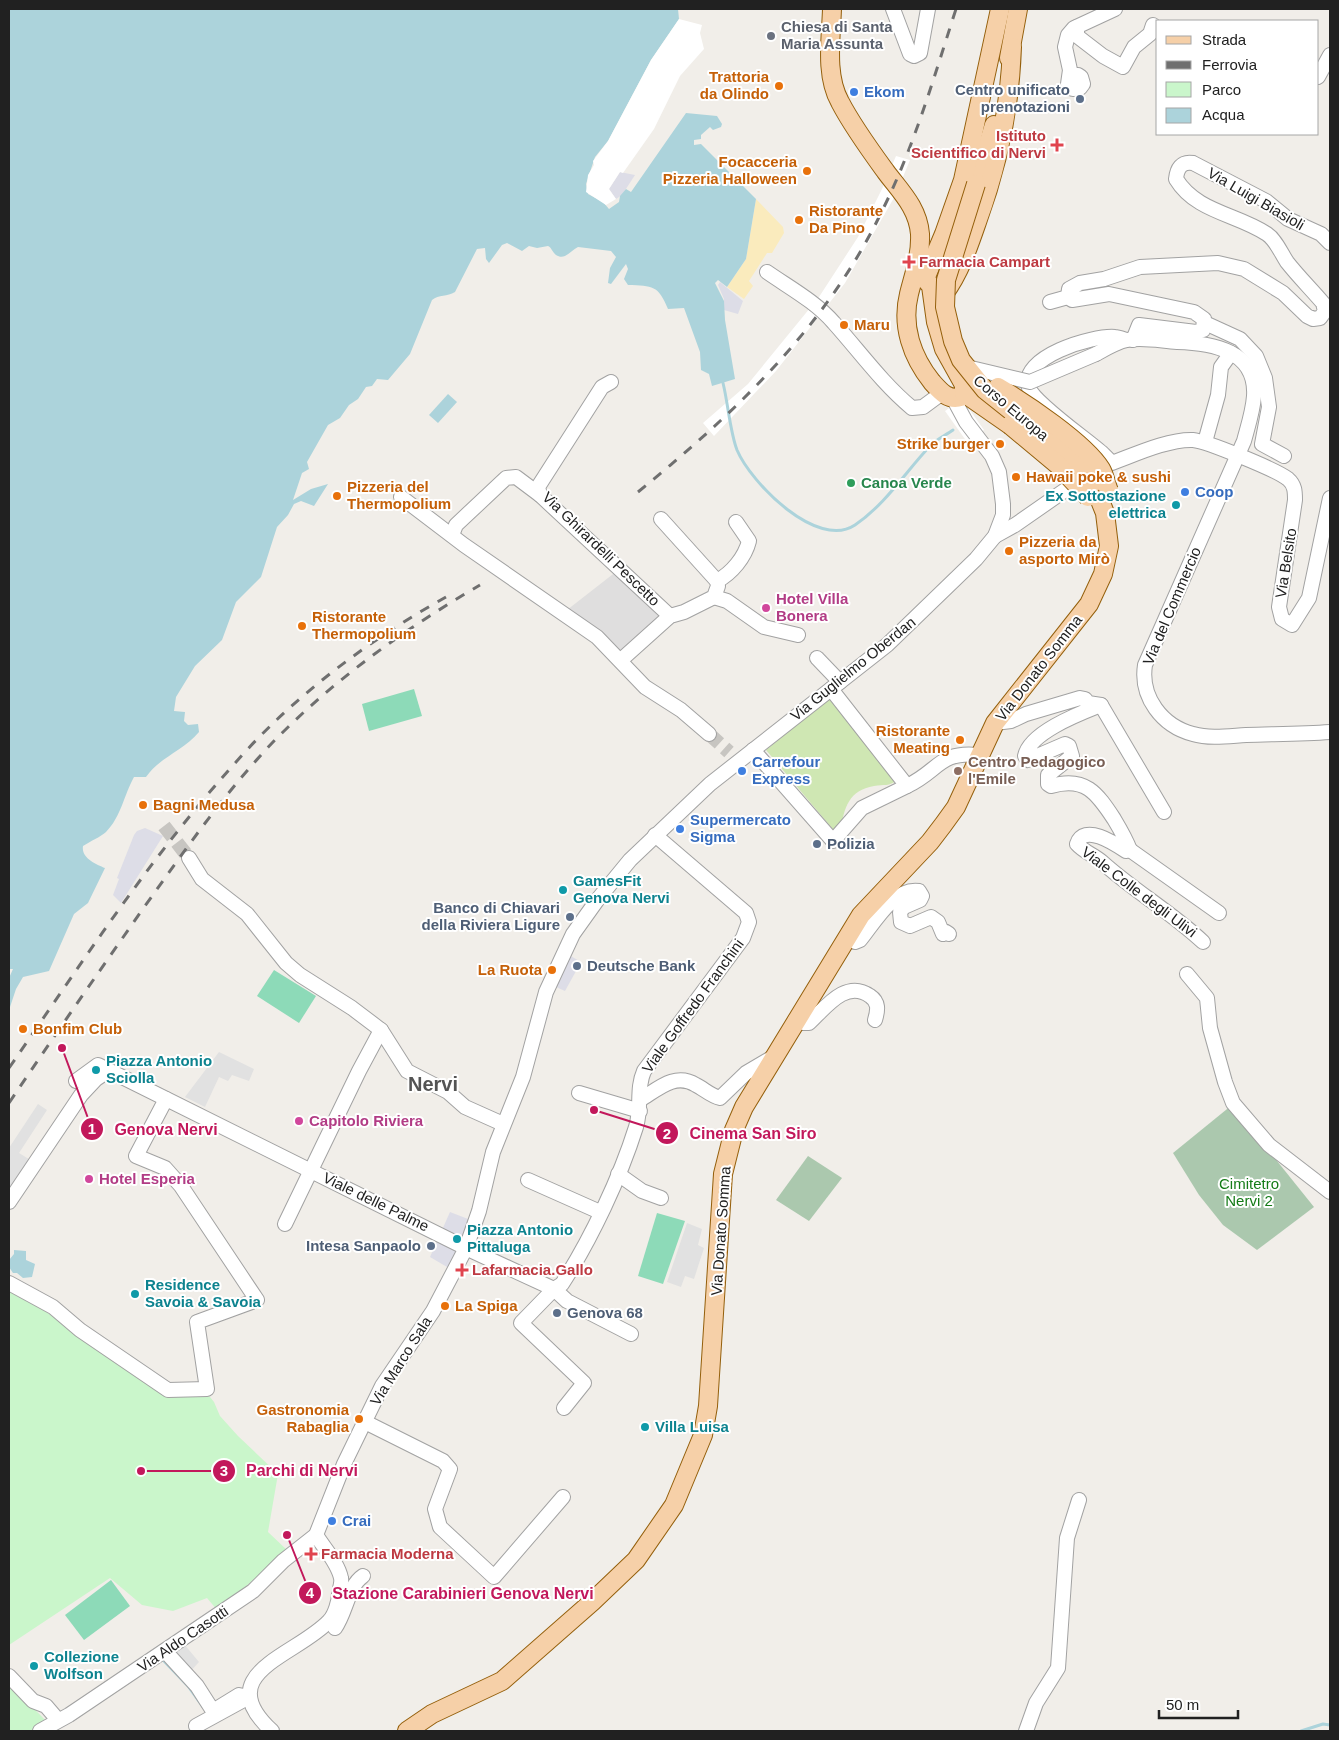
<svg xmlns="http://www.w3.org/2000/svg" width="1339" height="1740" font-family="Helvetica,sans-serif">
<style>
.residential{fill:#dfdede}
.grass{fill:#cfe7b3}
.sand{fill:#faebbd}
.cemetery{fill:#abc8ae}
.park{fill:#caf6cb}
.pitch{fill:#8ddab8}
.parking{fill:#e1e1e1}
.plaza{fill:#dddde7}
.water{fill:#acd3db}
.pier{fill:#fff}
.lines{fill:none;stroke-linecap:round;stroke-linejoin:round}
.stream{stroke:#acd3db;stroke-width:3}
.minor-tunnel{stroke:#c7c5c1;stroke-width:14;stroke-dasharray:14 7;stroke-linecap:butt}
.minor-casing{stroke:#a2a2a2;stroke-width:16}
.major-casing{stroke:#945f0b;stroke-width:20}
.minor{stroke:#fff;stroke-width:14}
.major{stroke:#f6d0a8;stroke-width:18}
.rail{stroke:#6f6f6f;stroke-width:3;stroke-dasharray:10 10;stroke-linecap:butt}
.minor-bridge-casing{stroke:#a2a2a2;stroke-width:16;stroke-linecap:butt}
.major-bridge-casing{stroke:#945f0b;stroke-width:20;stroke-linecap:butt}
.minor-bridge{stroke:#fff;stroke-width:14}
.major-bridge{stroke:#f6d0a8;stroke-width:18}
.worship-dot{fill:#6b7280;stroke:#fff;stroke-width:2}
.food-dot{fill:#e8710a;stroke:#fff;stroke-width:2}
.shop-dot{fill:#3f7fe0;stroke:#fff;stroke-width:2}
.service-dot{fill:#5c6f8a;stroke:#fff;stroke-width:2}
.health-dot{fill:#e0444e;stroke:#fff;stroke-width:2}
.leisure-dot{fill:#2e9e5b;stroke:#fff;stroke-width:2}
.culture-dot{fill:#0f9aa8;stroke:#fff;stroke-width:2}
.hotel-dot{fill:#d1479c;stroke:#fff;stroke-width:2}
.education-dot{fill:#8d6e63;stroke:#fff;stroke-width:2}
.labels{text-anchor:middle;stroke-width:4;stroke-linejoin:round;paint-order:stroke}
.worship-label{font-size:15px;font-weight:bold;fill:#5b616d;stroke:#fff;text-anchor:start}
.food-label{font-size:15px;font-weight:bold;fill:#c56008;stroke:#fff;text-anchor:start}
.service-label{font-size:15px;font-weight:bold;fill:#4e5e75;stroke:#fff;text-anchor:end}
.shop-label{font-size:15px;font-weight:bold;fill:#366cbe;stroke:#fff;text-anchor:start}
.health-label{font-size:15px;font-weight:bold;fill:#be3a42;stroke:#fff;text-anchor:start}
.street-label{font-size:15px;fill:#212121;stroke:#fff}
.leisure-label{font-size:15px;font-weight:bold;fill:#27864d;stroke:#fff;text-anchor:start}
.culture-label{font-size:15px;font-weight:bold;fill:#0d838f;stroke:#fff;text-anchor:start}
.hotel-label{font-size:15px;font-weight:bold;fill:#b23c85;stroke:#fff;text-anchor:start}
.education-label{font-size:15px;font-weight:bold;fill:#785e54;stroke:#fff;text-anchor:start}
.park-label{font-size:15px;fill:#147b17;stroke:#fff}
.district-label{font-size:20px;font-weight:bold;fill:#545454;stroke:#fff}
.leader{fill:none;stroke:#c2185b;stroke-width:2}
.callout-dot{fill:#c2185b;stroke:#fff;stroke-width:2}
.mark-label{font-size:15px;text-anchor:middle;font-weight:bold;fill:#fff}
.callout-label{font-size:16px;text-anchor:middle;font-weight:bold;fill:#c2185b;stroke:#fff;stroke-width:4;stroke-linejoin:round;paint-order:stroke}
</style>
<rect width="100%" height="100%" fill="#f1eee9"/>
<polygon class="residential" points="617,571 663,616 622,655 567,610"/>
<path class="grass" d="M830,698L897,780C889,787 884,784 874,786C849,790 844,808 841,829L836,833L766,750Z"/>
<polygon class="sand" points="756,199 783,227 784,233 772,253 767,253 749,281 753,286 744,299 727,287 746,259"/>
<g class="cemetery">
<polygon points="1232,1105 1314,1207 1257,1250 1223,1225 1199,1195 1173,1153"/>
<polygon points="808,1156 842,1178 809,1221 776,1200"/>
</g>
<g class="park">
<polygon points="9,1291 45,1311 163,1392 197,1390 210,1397 214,1402 220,1416 238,1436 278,1474 268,1532 287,1550 218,1611 207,1598 173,1611 142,1605 110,1578 9,1645"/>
<polygon points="9,1683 48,1723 34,1731 9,1731"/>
</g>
<g class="pitch">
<polygon points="414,689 422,716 369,731 362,704"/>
<polygon points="274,970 316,996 299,1023 257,996"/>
<polygon points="657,1213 685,1221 663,1284 638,1276"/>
<polygon points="111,1580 130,1606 84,1640 65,1615"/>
</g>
<g class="parking">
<polygon points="219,1052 254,1069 249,1081 232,1075 228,1081 219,1077 205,1107 185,1097"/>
<polygon points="38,1104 47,1110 19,1153 32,1161 9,1194 9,1148"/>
<polygon points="687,1223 702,1229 698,1245 704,1248 694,1279 685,1276 681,1287 667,1282"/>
<polygon points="184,1644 199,1662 189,1673 170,1654"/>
</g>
<g class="plaza">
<polygon points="620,172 635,175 622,195 616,199 609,189"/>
<polygon points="720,282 743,301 738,314 724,310 724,299 718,285"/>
<polygon points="145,828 163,836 121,903 113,895 119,879 117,878 134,835 137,831"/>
<polygon points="562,951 581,962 565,991 547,983"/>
<polygon points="450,1212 481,1224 475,1244 465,1267 459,1274 430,1257"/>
</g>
<g class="water">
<path d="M9,9H678L679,19L651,60L608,141L595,157L586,184L588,194L603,202L609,209L619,202L620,196L626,189L631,192L686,113L717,116L722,124L721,127L713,130L710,127L701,135V139L694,140V145L701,144L756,199L746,259L727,287L718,280L715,283L724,301L725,320L735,379L712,386L709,374L701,370L700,352L684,308L668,309C658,285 653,286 628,285L624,279L628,269L626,264L611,284L608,283L610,268L616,257L611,251L578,247C571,250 565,261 556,255C552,252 552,248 548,246L537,248L529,246L522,251L507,243L502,245L489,263L486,259L485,248L477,249L455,292C447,297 439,294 432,300L410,354L388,380L377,379L372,386L366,387L358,399L349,405L340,418L328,425L307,462L309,469L302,473L293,500L311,489L328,484L314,506L301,501L294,504L288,515L277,527L261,577L236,602L222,640L195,666L176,697L174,711L185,712L184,721L188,725L198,724L199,732C183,751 160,757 146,777H134C124,795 121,817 106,832C102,836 89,842 83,846C81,858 96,864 105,868L88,903L74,914L49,971L23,977L16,989L9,1010V978L13,969H9Z"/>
<polygon points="448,394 457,402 438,423 429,415"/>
<polygon points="14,1250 26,1251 26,1260 35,1264 32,1277 23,1278 17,1273 13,1273 9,1267 9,1260 14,1254"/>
</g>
<g class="pier">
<polygon points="679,19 702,25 700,33 704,49 680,76 654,129 623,173 620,172 609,189 616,199 606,205 586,192 588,175 594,165 593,161 608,141 651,60"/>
<polygon points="896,156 910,160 895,196 845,283 776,371 714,436 703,423 748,384 819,297 858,237 882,189"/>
<polygon points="962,399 984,430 967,442 945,411"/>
</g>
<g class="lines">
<g class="stream">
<path d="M723,383C728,403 730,432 737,450C751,483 817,550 855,525C886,504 906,471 931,445C937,439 946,435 953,430"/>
<polyline points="164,1661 188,1686 203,1707"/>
<polyline points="1301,1731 1323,1724 1330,1725"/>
</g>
<g class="minor-tunnel">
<polyline points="709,734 729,752"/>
<polyline points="164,826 189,858"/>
</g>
<g class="minor-casing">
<g id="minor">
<polyline points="893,9 910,54 914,56 920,53 928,9"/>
<polyline points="1077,27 1077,36 1103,56 1123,67 1134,47 1150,34 1153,25"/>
<polyline points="1070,75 1078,75 1081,77 1083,84 1080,88 1073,89 1068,84 1070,70 1065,47 1068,35 1074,28 1115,9"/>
<polyline points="1318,77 1330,55"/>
<path d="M767,272C790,288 816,302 834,323C860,352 882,383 912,408L923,407L942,393"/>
<polyline points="1050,302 1068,297"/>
<polyline points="1205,323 1240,339 1256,356 1265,378 1269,407 1262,444 1284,456"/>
<path d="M1126,340C1123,339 1118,337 1115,337C1093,335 1018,357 1029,388C1034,403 1089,441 1103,454L1112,463C1134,455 1168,439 1193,440C1206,441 1277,470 1288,479C1295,485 1295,492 1295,500L1279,607L1282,619L1292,625L1309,598L1330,498"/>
<path d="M1133,340L1139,325L1196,332L1203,330L1204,319L1194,312L1109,294L1072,300L1068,297L1069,289L1080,283L1104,279L1140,267L1218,263L1244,269L1283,293L1307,316L1313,319L1320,318L1325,311L1323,303C1311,289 1298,276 1287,262C1281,253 1276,240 1267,234C1237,214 1196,212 1176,179C1177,169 1181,161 1193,163L1266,201L1288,219L1321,234L1330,243"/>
<path d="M1096,354C1105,349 1117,342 1127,340C1143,337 1161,341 1177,342C1211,343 1257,350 1254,396C1253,411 1248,426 1244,441L1145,665C1140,697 1162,726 1193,734C1210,739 1229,736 1246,735C1274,734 1302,734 1330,732"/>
<polyline points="611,382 602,387 538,487 540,495 670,616"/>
<polyline points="1205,442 1218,395 1221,367 1231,353"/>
<polyline points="401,497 464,545 597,637 645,687 681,710 709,734"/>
<polyline points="452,535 456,525 506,478 516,477 540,495"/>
<polyline points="995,536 1015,525 1071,486"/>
<path d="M717,581C732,573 745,557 749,541L736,522"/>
<polyline points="714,597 727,601 764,627 798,635"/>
<polyline points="817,658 840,682"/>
<polyline points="621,660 670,616 684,612 714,597 718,586 717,581 661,519"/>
<polyline points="1101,705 1164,812"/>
<path d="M995,723L1011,721L1026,714L1080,698L1085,699L1088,703L1101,705C1081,713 1030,732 1025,756L1028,760L1065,744L1069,746L1072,756L1048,775V784L1051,786C1085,776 1097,793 1114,819C1120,829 1126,839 1130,850L1126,851C1114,843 1084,823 1077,844C1084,852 1094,855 1102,862C1134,891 1171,912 1203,942"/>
<polyline points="753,750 833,841 862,808 907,786 831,689"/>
<path d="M907,786C939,771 939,751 978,755"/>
<polyline points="1130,850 1219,913"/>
<polyline points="189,858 202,879 247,914 286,963 300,975 352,1008 381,1030 407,1071 448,1092 465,1107 503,1124"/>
<path d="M847,936L855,942L860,940C874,923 894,887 919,891L922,896L920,900L904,907L900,912L901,922L910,926L931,917L938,922L943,934L946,932L949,934"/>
<polyline points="1187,974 1207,998 1210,1028 1225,1082 1233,1103 1269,1145 1330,1192"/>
<path d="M795,1020L803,1023H809C826,1007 846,979 870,996C879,1002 878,1010 875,1020"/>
<polyline points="76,1081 98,1065 472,1251 554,1289 567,1301 631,1334"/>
<polyline points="579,1093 640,1111"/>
<path d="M640,1100C658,1089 675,1072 696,1085C704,1089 711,1096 720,1098L746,1073L773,1057"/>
<polyline points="618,1174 642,1191 661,1198"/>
<polyline points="528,1180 600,1212"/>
<polyline points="9,1202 81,1095 96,1079 108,1071"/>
<polyline points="285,1224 359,1071 381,1030"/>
<polyline points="9,1283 53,1307 80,1330 168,1390 207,1389 197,1322 257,1300 181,1186 165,1168 136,1156 166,1099"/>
<path d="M564,1408L584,1383L521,1323L554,1289L562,1284C591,1239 620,1178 636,1127C642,1108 636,1089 644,1071L743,938L749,922L746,913L655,835"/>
<polyline points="365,1422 443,1461 450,1469 435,1509 440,1527 494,1577 563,1497"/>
<path d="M335,1628C346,1613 348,1586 363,1576"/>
<polyline points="165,1651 197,1686 213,1711 239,1695 249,1697 196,1726"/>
<polyline points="9,1676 33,1701 46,1706 58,1720"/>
<polyline points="40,1731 69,1715 253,1591 283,1561 316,1535 344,1464 382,1386 433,1311 466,1248 479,1211 493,1152 523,1077 546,992 573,934 598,899 630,860 710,784 887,645 976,559 995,536 1003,515 1003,504 999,472 992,456 966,422 953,398"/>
<path d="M272,1731C209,1673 296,1656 329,1621C335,1615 339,1601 339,1593C340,1588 342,1582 341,1578C338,1563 324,1548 316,1535"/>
<polyline points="1026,1731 1036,1703 1058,1668 1067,1538 1079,1500"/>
</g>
</g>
<g class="major-casing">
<g id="major">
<path d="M832,9C831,39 825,75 840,102C853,127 870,150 886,172C901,192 918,208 920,234C921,255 914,274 909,294C901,326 912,357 932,382C940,391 948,401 961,397L964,393V385L944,349L936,322L931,286L925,279L915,277"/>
<polyline points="1009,58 1018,9"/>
<polyline points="976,184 994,125"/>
<polyline points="925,279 944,234 963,180 1000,9"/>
<path d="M944,294C960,272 968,248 977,222C998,165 1010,108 1012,47"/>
<polyline points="964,393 1010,425"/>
<polyline points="407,1731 432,1714 502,1681 592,1602 636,1560 674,1505 703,1435 708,1406 723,1174 734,1130 744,1107 861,915 930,842 943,825 956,807 995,723 1089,604 1103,574 1109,546 1105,513 1093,483"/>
</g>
</g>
<use href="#minor" class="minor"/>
<use href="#major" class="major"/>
<g class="rail">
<path d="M638,492C735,413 827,326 882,211C914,147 934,77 956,9"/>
<path d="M9,1068C81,964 151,856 236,762C295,695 369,640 446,597"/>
<path d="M9,1103C52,1039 96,976 140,913C183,853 224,793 275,740C336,678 405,629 480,585"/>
</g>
<g class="minor-bridge-casing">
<polyline id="minor-bridge" points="971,368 1030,382 1096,354"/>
</g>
<g class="major-bridge-casing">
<g id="major-bridge">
<polyline points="976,184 946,280 945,307 953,341 961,360 985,390 1067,455 1093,483"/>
<path d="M998,387C1025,403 1085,443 1101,469C1105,476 1106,484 1109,491"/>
<polyline points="1010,425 1058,465 1088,497"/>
</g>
</g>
<use href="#minor-bridge" class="minor-bridge"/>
<use href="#major-bridge" class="major-bridge"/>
</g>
<circle class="worship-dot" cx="771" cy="36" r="5"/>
<g class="food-dot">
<circle cx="779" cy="86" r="5"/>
<circle cx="807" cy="171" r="5"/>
<circle cx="799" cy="220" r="5"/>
<circle cx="844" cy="325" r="5"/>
<circle cx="1000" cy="444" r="5"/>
<circle cx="1016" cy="477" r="5"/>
<circle cx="337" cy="496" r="5"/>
<circle cx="1009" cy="551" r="5"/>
<circle cx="302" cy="626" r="5"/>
<circle cx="960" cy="740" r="5"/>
<circle cx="143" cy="805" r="5"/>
<circle cx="552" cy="970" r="5"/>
<circle cx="23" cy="1029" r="5"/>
<circle cx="445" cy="1306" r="5"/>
<circle cx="359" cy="1419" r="5"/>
</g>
<g class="shop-dot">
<circle cx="854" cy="92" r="5"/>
<circle cx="1185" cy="492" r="5"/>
<circle cx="742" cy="771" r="5"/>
<circle cx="680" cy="829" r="5"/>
<circle cx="332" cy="1521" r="5"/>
</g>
<g class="service-dot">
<circle cx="1080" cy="99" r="5"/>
<circle cx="817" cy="844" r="5"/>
<circle cx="570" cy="917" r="5"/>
<circle cx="577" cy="966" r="5"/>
<circle cx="431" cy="1246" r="5"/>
<circle cx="557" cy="1313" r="5"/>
</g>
<g class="health-dot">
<path d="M1054.5 137.5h5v5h5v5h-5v5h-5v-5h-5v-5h5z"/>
<path d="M906.5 254.5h5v5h5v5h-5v5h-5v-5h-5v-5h5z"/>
<path d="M459.5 1262.5h5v5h5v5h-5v5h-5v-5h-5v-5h5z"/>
<path d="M308.5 1546.5h5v5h5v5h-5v5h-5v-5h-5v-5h5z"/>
</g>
<circle class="leisure-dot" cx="851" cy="483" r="5"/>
<g class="culture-dot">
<circle cx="1176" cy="505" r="5"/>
<circle cx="563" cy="890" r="5"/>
<circle cx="96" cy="1070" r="5"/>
<circle cx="457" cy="1239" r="5"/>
<circle cx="135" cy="1294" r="5"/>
<circle cx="645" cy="1427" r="5"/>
<circle cx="34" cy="1666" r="5"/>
</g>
<g class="hotel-dot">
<circle cx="766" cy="608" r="5"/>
<circle cx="299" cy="1121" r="5"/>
<circle cx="89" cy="1179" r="5"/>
</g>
<circle class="education-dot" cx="958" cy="771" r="5"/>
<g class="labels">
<g class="worship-label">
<text x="781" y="32">Chiesa di Santa<tspan x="781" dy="17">Maria Assunta</tspan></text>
</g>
<g class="food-label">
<text x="769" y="82" text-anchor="end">Trattoria<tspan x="769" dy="17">da Olindo</tspan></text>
<text x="797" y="167" text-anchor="end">Focacceria<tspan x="797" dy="17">Pizzeria Halloween</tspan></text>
<text x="809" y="216">Ristorante<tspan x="809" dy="17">Da Pino</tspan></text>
<text x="854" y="330">Maru</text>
<text x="990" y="449" text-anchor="end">Strike burger</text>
<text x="1026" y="482">Hawaii poke &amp; sushi</text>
<text x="347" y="492">Pizzeria del<tspan x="347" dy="17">Thermopolium</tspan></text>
<text x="1019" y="547">Pizzeria da<tspan x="1019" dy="17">asporto Mirò</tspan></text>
<text x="312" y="622">Ristorante<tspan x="312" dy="17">Thermopolium</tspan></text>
<text x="950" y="736" text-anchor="end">Ristorante<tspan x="950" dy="17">Meating</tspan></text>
<text x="153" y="810">Bagni Medusa</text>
<text x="542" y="975" text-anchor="end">La Ruota</text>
<text x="33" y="1034">Bonfim Club</text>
<text x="455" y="1311">La Spiga</text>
<text x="349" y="1415" text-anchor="end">Gastronomia<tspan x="349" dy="17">Rabaglia</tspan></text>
</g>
<g class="service-label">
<text x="1070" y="95">Centro unificato<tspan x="1070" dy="17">prenotazioni</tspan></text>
<text x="827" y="849" text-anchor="start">Polizia</text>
<text x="560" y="913">Banco di Chiavari<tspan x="560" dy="17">della Riviera Ligure</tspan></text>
<text x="587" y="971" text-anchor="start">Deutsche Bank</text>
<text x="421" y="1251">Intesa Sanpaolo</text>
<text x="567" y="1318" text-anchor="start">Genova 68</text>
</g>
<g class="shop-label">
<text x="864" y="97">Ekom</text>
<text x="1195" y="497">Coop</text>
<text x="752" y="767">Carrefour<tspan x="752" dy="17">Express</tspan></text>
<text x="690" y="825">Supermercato<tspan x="690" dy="17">Sigma</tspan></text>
<text x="342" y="1526">Crai</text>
</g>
<g class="health-label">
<text x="1046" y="141" text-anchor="end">Istituto<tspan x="1046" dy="17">Scientifico di Nervi</tspan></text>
<text x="919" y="267">Farmacia Campart</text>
<text x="472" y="1275">Lafarmacia.Gallo</text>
<text x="321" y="1559">Farmacia Moderna</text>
</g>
<g class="street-label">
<text transform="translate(1256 199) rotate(30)" y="5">Via Luigi Biasioli</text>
<text transform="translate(1011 408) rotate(40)" y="5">Corso Europa</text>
<text transform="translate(601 549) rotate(44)" y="5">Via Ghirardelli Pescetto</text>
<text transform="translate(1286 563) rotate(-81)" y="5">Via Belsito</text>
<text transform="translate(1172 606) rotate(-67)" y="5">Via del Commercio</text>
<text transform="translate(1039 668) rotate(-52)" y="5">Via Donato Somma</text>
<text transform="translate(853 669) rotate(-39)" y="5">Via Guglielmo Oberdan</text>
<text transform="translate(1139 892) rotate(37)" y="5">Viale Colle degli Ulivi</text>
<text transform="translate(693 1006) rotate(-54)" y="5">Viale Goffredo Franchini</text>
<text transform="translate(376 1202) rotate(26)" y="5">Viale delle Palme</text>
<text transform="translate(721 1231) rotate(-86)" y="5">Via Donato Somma</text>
<text transform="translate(401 1361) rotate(-58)" y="5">Via Marco Sala</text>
<text transform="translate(183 1639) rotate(-34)" y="5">Via Aldo Casotti</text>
</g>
<g class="leisure-label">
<text x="861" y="488">Canoa Verde</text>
</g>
<g class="culture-label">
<text x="1166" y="501" text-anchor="end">Ex Sottostazione<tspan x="1166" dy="17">elettrica</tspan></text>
<text x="573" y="886">GamesFit<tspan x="573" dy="17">Genova Nervi</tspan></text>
<text x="106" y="1066">Piazza Antonio<tspan x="106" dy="17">Sciolla</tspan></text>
<text x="467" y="1235">Piazza Antonio<tspan x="467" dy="17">Pittaluga</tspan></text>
<text x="145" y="1290">Residence<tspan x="145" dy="17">Savoia &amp; Savoia</tspan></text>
<text x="655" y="1432">Villa Luisa</text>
<text x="44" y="1662">Collezione<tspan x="44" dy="17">Wolfson</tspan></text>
</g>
<g class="hotel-label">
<text x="776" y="604">Hotel Villa<tspan x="776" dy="17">Bonera</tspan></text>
<text x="309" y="1126">Capitolo Riviera</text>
<text x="99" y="1184">Hotel Esperia</text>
</g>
<g class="education-label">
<text x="968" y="767">Centro Pedagogico<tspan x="968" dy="17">l'Emile</tspan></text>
</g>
<g class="park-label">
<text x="1249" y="1189">Cimitetro<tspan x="1249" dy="17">Nervi 2</tspan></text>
</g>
<g class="district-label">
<text x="433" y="1091">Nervi</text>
</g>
</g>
<path class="leader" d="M62 1048L92 1129M594 1110L667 1133M141 1471L224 1471M287 1535L310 1593"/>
<g class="callout-dot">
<circle cx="62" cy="1048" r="5"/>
<circle cx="594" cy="1110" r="5"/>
<circle cx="141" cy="1471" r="5"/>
<circle cx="287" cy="1535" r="5"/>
<circle cx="92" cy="1129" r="12"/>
<circle cx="667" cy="1133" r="12"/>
<circle cx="224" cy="1471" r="12"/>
<circle cx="310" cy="1593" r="12"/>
</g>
<g class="mark-label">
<text x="92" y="1134">1</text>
<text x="667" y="1139">2</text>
<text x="224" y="1476">3</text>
<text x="310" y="1598">4</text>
</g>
<g class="callout-label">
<text x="166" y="1135">Genova Nervi</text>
<text x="753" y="1139">Cinema San Siro</text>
<text x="302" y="1476">Parchi di Nervi</text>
<text x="463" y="1599">Stazione Carabinieri Genova Nervi</text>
</g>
<rect width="1339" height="1740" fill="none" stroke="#212121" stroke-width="20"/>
<rect x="1156" y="20" width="162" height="115" fill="#ffffff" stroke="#a6a6a6"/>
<rect x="1166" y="36" width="25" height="8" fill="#f6d0a8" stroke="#a6a6a6"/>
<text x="1202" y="45" font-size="15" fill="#212121">Strada</text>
<rect x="1166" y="61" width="25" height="8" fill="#6f6f6f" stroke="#a6a6a6"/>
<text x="1202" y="70" font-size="15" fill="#212121">Ferrovia</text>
<rect x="1166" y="82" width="25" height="15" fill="#caf6cb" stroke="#a6a6a6"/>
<text x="1202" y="95" font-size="15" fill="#212121">Parco</text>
<rect x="1166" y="108" width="25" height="15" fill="#acd3db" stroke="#a6a6a6"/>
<text x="1202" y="120" font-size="15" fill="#212121">Acqua</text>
<path d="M1159 1710v8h79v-8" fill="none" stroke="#212121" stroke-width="2.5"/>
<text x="1166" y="1710" font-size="15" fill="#212121" stroke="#ffffff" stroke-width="4" paint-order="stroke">50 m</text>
</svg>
